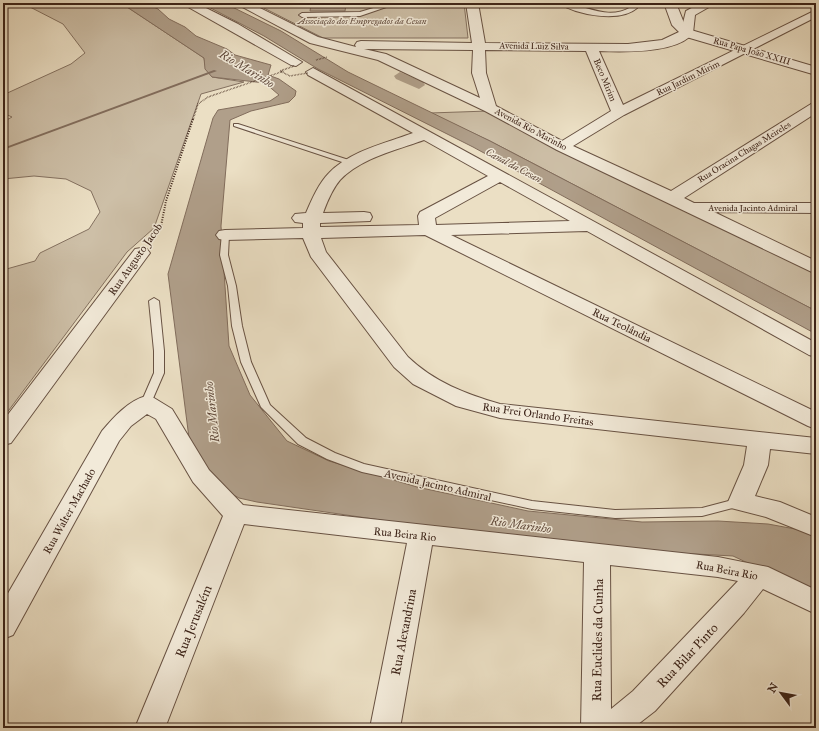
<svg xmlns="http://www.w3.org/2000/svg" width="819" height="731" font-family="'IM FELL Great Primer',serif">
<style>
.green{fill:#cdbfa7;stroke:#847160}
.water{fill:#b09f8a;stroke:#826d5c}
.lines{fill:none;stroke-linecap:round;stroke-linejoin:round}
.stream{fill:#826d5c;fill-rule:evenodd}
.canal{fill:#b09f8a;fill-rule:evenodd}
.service-casing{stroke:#685243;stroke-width:2}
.minor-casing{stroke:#685243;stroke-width:2}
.tertiary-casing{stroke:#685243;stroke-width:2}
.path-far1{stroke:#3c2318;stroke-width:1.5;stroke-dasharray:0.5 1;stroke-linecap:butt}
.path{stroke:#3c2318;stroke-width:2;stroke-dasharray:1 1.5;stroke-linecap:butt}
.service{fill:#f2ead9;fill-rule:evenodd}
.minor{fill:#f2ead9;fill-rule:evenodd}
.tertiary{fill:#f2ead9;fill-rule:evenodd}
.path-bridge{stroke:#3c2318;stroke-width:1.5;stroke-dasharray:0.5 1;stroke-linecap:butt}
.labels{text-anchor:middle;stroke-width:3;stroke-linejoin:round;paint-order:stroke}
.far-park-label{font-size:9px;font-style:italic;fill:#604a3c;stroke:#f2ead9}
.far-street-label{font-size:9px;fill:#3c2318;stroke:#f2ead9}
.far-water-label{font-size:10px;font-style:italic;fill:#5f483a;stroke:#f2ead9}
.street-label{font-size:11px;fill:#3c2318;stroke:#f2ead9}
.water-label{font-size:12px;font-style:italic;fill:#5f483a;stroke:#f2ead9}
.near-street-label{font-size:13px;fill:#3c2318;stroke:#f2ead9}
</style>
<rect width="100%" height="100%" fill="#ebdfc4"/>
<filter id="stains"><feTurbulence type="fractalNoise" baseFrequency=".005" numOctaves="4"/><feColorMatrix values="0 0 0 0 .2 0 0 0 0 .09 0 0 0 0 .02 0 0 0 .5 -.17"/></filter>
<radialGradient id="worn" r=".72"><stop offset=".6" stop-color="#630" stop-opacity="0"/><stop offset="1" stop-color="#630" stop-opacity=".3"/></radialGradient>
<g class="green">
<polygon points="15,3 121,3 204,58 206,69 212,77 244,82 201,94 154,228 127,252 3,418 3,270 35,261 40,253 89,229 100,212 91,191 66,179 34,176 3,179 3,122 12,117 3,113 3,95 71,64 85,53 63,24 30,7"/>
<polygon points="260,3 464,3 468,38 323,38 256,4"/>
<polygon points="488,111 816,272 816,311 490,141 430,113"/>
</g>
<g class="water">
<polygon points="121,3 145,3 158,9 169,19 185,27 196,36 227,49 235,55 271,65 268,75 279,79 296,91 295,96 289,102 251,111 230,120 221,226 229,346 250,395 287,441 329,461 417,487 528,511 642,522 718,521 768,524 806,531 816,537 816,595 733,556 566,547 257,502 239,498 216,485 189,438 168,274 213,118 218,110 270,101 279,95 265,83 212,77 205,69 204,58"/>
<polygon points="201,3 224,3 281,31 348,72 490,141 816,311 816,334 473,147 318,69 264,36"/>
<polygon points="311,5 346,5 345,11 310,11"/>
</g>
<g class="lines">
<polygon class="stream" points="214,70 217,71 3,150 3,148"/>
<polygon class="canal" points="400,72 423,82 425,85 419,89 396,79 394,76"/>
<g class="service-casing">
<g id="service">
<polygon points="390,3 398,3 360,16 302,17 299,15 302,13 360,12"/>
<path d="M559,3C585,3 606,22 631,7V3H637V8C620,23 576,15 559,3Z"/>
<polygon points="234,124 238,124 358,163 354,165 351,165 234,126"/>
<polygon points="222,233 225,233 229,235 228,255 236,286 242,326 251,362 270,405 306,438 335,453 364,464 532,501 615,510 702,508 740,498 744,499 746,502 744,505 702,516 615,518 532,509 362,472 327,459 298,444 261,407 241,362 232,326 228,286 220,255"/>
<polygon points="154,298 159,301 164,351 164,373 151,403 146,406 141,403 154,373 154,351 149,301"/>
</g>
</g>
<g class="minor-casing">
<g id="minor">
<polygon points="181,3 196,3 238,24 302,62 296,66 291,65"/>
<path d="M235,3H250L318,37L356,47L355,45L357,42L361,41L472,43L466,3H478L485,43L628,44L662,40L681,31L686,11L701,3H716L695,15L693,33C678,54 622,52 599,51L623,105L816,10V17L624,115L573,146L671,191L811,104L816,103V113L684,198L694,203H816V213L714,212L816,261V274L557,150L485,111L378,60L310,43ZM364,49L473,50L472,73L480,98L386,54ZM485,50L586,51L611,111L562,141L496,106L486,73Z"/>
<path d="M313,68L816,343V357L809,355L587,231L451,235L816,412V429L808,426L425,235L321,238L326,252L408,357C434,382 466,394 500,404L816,438V454L770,449L768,465L755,496L780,502L816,517V537L766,517L731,508L728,502L744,465L747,446L500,418L456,406L413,384L394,367L311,257L303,238L225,240L219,239L216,235L219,231L225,230L303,228V223L295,222L292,218L295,214L306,213C312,199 319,183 329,173C350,151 386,143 413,133L308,75L306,72ZM424,140L488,176L420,212L418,216L419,225L320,227V223L370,221L372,217L370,213L364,212L323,213C327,202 333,188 340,180C361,158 397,150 424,140ZM500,182L570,221L436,225L435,218Z"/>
<polygon points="141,248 147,249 150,253 147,257 11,443 3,445 3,421 135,249"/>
<path d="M146,396L154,398L172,409L209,470L243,505L718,557L768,567L816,590V614L763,589L744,613L655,711L633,728H581L584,562L432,545L400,728H370L407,543L244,524L165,728H135L223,516L193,482L156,419L147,414L131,426L119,441L13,635L3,639V602L102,431C114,417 128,401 146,396ZM610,565L718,577L738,581L633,691L611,709Z"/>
</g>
</g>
<g class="tertiary-casing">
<polygon id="tertiary" points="664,3 676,3 684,23 691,30 816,67 816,75 683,36 672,25"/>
</g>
<g class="path-far1">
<polyline points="316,60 327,57"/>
<polyline points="193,120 198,104 208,97 284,71"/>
</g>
<polyline class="path" points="149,241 161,226 166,201 193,119"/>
<use href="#service" class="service"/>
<use href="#minor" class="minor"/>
<use href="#tertiary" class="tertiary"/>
<polyline class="path-bridge" points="294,66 280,71 290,76 308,73"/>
</g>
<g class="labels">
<g class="far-park-label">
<text x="362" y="24">Associação dos Empregados da Cesan</text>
</g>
<g class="far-street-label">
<text transform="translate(534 46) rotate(1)" y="3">Avenida Luiz Silva</text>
<text transform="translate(752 51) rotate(16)" y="3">Rua Papa João XXIII</text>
<text transform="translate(688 78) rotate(-26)" y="3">Rua Jardim Mirim</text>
<text transform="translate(605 80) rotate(67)" y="3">Beco Mirim</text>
<text transform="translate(531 129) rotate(28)" y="3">Avenida Rio Marinho</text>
<text transform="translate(744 152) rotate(-32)" y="3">Rua Oracina Chagas Meireles</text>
<text x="753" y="211">Avenida Jacinto Admiral</text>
</g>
<g class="far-water-label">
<text transform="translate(514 165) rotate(28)" y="4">Canal da Cesan</text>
</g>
<g class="street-label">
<text transform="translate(135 259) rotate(-55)" y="4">Rua Augusto Jacob</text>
<text transform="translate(622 325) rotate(26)" y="4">Rua Teolândia</text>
<text transform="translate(538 414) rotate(8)" y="4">Rua Frei Orlando Freitas</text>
<text transform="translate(438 485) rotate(13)" y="4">Avenida Jacinto Admiral</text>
<text transform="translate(69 511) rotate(-61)" y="4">Rua Walter Machado</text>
<text transform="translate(405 534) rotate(6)" y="4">Rua Beira Rio</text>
<text transform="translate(727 570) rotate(11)" y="4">Rua Beira Rio</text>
</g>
<g class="water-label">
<text transform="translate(247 69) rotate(31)" y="4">Rio Marinho</text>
<text transform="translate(212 412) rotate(-96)" y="4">Rio Marinho</text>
<text transform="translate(521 525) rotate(8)" y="4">Rio Marinho</text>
</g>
<g class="near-street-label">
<text transform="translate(193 621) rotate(-68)" y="5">Rua Jerusalém</text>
<text transform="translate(403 632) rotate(-79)" y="5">Rua Alexandrina</text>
<text transform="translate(597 640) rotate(-89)" y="5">Rua Euclides da Cunha</text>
<text transform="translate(687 655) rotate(-47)" y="5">Rua Bilar Pinto</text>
</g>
</g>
<rect width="819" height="731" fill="none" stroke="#ebdfc4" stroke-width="16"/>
<rect x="4" y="4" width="811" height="723" fill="none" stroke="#3c2318" stroke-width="2"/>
<rect x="8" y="8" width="803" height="715" fill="none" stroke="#3c2318"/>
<g transform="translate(781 693) rotate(302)" stroke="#f2ead9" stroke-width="3" paint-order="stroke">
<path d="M0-3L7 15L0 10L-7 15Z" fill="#3c2318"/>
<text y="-6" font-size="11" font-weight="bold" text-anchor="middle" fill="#3c2318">N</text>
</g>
<rect width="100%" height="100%" filter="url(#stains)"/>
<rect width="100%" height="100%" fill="url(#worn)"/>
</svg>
